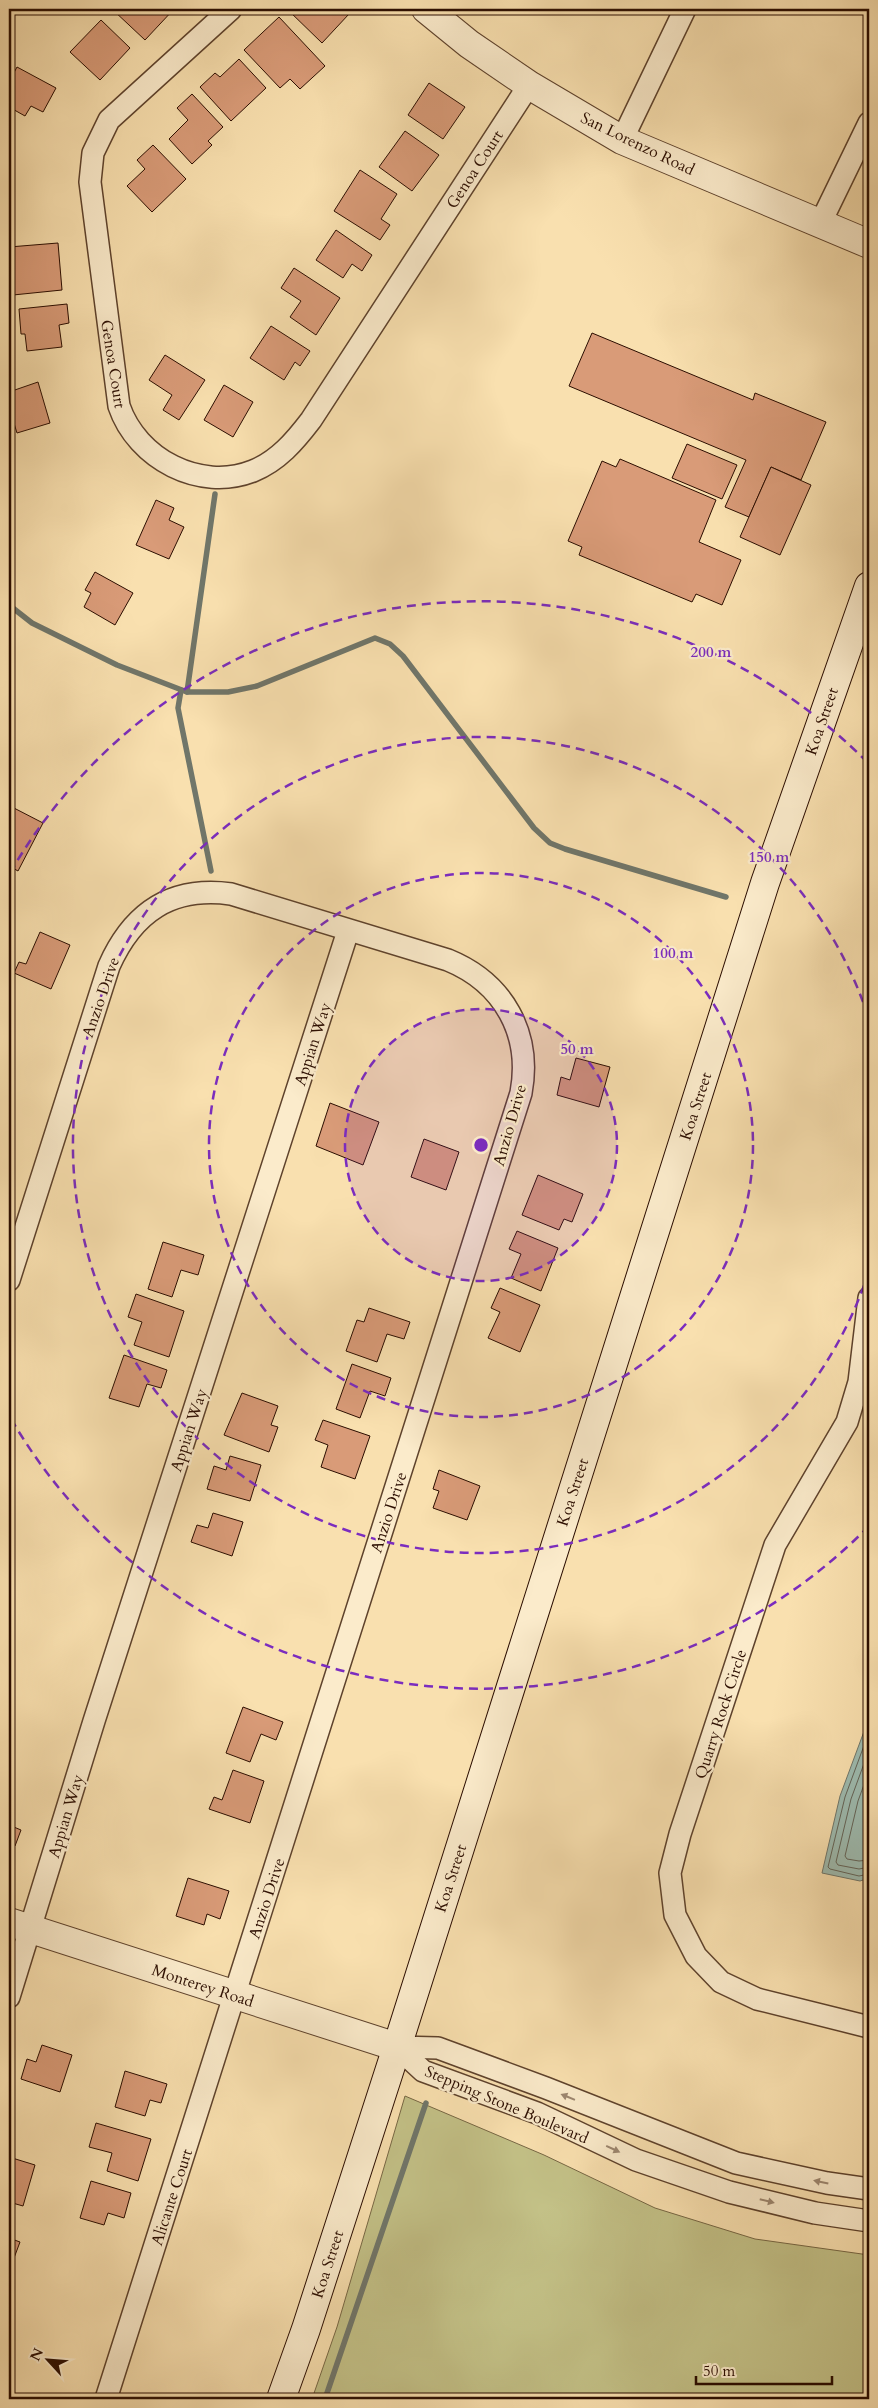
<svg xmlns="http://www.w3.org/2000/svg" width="878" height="2408" font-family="Cardo,serif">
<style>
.green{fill:#c3c187;stroke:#776744}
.water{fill:#9ebcb1;stroke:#70766a}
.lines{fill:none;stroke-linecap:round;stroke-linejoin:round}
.shore{stroke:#646458;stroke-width:1}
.stream{stroke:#70766a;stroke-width:5.5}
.building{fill:#d99b78;stroke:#2b0d00}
.minor-casing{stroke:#5e422c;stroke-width:24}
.tertiary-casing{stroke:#5e422c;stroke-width:30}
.secondary-casing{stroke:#2b0d00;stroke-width:30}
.minor{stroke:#fbebcb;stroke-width:21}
.tertiary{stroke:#fbebcb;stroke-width:28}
.secondary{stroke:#fbebcb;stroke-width:28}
.oneway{fill:#9d8770}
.ring{fill:none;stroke:#7b2cbf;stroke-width:2.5;stroke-dasharray:9 6}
.labels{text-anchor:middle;stroke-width:4.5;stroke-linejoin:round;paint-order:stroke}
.street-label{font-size:16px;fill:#2b0d00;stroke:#fbebcb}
.centre{fill:#7b2cbf;stroke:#fbebcb;stroke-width:2.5}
.ring-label{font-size:15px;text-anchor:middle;font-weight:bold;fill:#7b2cbf;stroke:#fbebcb;stroke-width:4.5;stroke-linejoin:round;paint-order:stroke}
</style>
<rect width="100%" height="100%" fill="#f9e0af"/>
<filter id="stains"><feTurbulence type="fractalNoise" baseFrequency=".004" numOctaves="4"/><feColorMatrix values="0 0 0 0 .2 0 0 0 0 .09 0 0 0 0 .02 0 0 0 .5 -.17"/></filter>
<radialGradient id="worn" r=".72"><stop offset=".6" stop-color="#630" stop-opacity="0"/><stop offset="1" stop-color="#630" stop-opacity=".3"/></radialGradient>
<polygon class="green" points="405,2096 544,2155 655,2208 755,2239 869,2255 869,2399 312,2399 337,2327"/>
<polygon class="water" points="869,1718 869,1878 860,1881 822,1873 840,1796"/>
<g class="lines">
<g class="shore">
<polyline points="869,1732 845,1797 828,1867 830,1869 859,1876 869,1874"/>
<polyline points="869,1750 851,1799 836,1862 838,1865 859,1869 869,1867"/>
<polyline points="869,1771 858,1801 845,1856 847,1859 859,1861 869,1860"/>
</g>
<g class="stream">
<polyline points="9,605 32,623 117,665 187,692 228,692 257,686 375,638 390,644 403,656 534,828 550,843 565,849 726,897"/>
<polyline points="181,690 178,708 211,871"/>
<polyline points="187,692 215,494"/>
<polyline points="325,2399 426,2103"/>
</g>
</g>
<g class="building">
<polygon points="115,9 174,9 145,40 113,10"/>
<polygon points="287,9 343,9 349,14 322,43"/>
<polygon points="279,17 325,66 300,89 290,79 280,88 244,50"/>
<polygon points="101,20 130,48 100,80 70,52"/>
<polygon points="239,59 266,88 231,121 200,87 215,73 220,77"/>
<polygon points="17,67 56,88 43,112 31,106 25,116 9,107 9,82"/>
<polygon points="429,83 465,107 443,139 408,115"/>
<polygon points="192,94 223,127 208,141 212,145 192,164 169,139 188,120 177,108"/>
<polygon points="405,131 439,155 412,191 379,167"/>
<polygon points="153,145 186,179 152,212 127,186 145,169 137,160"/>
<polygon points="360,170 397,194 381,219 390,225 380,240 334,211"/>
<polygon points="336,230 372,255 362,271 352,264 343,278 316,260"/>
<polygon points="58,243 62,290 13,295 9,247"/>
<polygon points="294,268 340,298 316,335 290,317 301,301 281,288"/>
<polygon points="67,304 69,323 59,325 62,347 27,351 25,334 21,334 19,309"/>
<polygon points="271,326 310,351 300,366 295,362 284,380 250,358"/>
<polygon points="592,333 753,400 755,393 826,422 801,480 771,467 749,517 725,507 746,460 569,386"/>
<polygon points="165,355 205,380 179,420 163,410 172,395 149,380"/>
<polygon points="38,382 50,423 17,433 9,407 9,392"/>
<polygon points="224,385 253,402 233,437 204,420"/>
<polygon points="687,444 737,465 722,499 672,478"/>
<polygon points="620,459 716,500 699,542 741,560 722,605 696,594 692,602 579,555 582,547 568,541 602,461 616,467"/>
<polygon points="771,467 811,485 780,555 740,537"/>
<polygon points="156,500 174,508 169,520 184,527 169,559 136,545"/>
<polygon points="95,572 133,593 115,625 84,607 91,593 85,590"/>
<polygon points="12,807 43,823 18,871 9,866 9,812"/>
<polygon points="40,932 70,945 51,989 14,973 19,962 26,964"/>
<polygon points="576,1058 610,1067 599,1107 557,1095 561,1077 570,1080"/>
<polygon points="330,1103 379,1122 363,1165 316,1146"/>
<polygon points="424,1139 459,1152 446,1190 411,1177"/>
<polygon points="538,1175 583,1194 572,1222 564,1219 559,1230 522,1215"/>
<polygon points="517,1231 558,1248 541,1291 511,1278 521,1254 509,1249"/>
<polygon points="163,1242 204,1255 198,1275 181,1270 172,1297 148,1289"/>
<polygon points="500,1288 540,1305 520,1352 488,1338 500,1312 491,1308"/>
<polygon points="136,1294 184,1311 169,1357 134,1345 142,1322 128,1317"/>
<polygon points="369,1308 410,1322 404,1339 387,1334 377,1362 346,1351 357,1320 364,1322"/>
<polygon points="124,1355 167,1370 161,1388 147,1384 139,1407 109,1398"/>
<polygon points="352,1364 391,1378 385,1396 370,1391 360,1418 336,1409"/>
<polygon points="242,1393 278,1406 271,1425 278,1427 269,1452 224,1435"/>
<polygon points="323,1420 370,1436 355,1479 321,1467 328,1445 315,1440"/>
<polygon points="230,1456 261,1465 250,1501 207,1489 214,1466 226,1470"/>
<polygon points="439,1470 480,1486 467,1520 433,1508 439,1491 433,1489"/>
<polygon points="213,1513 243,1522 232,1556 191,1542 197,1525 208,1528"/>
<polygon points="243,1707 283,1722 276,1740 261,1734 250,1762 226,1753"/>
<polygon points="233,1770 264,1781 250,1823 209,1809 214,1797 222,1800"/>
<polygon points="9,1825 21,1830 15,1846 9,1843"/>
<polygon points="188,1878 229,1891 220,1919 207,1914 204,1925 176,1916"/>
<polygon points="42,2045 72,2055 60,2092 21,2079 27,2059 36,2062"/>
<polygon points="125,2071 167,2084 161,2103 150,2100 145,2116 115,2107"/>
<polygon points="96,2123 151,2139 138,2181 107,2171 112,2153 89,2147"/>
<polygon points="9,2157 35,2165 23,2206 9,2202"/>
<polygon points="91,2181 131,2193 124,2218 108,2213 104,2225 80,2218"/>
<polygon points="9,2238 20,2242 11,2266 9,2265"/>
</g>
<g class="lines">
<g class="minor-casing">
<g id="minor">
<path d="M231,9L109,120L93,153L90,182L119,406C137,459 200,492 253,471C278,461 295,441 311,420L529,85"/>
<polyline points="622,140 685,9"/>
<polyline points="820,224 869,123"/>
<path d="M9,1280L109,966C133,912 171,886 231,894L448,960C504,983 532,1034 521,1093L106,2399"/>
<polyline points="869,1298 859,1382 847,1422 775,1545 680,1834 670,1873 675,1915 696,1956 721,1982 757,1999 869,2027"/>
<polyline points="9,1997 94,1721 348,931"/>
<polyline points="397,2047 423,2071 537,2113 636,2160 729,2192 815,2213 869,2221"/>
<polyline points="397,2047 438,2048 546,2088 736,2163 827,2183 869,2189"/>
</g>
</g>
<g class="tertiary-casing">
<g id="tertiary">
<polyline points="426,9 469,44 529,85 622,140 869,244"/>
<polyline points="9,1922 397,2047"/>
</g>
</g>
<g class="secondary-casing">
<polyline id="secondary" points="281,2399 306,2329 397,2047 765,883 869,586"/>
</g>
<use href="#minor" class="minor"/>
<use href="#tertiary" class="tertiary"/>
<use href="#secondary" class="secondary"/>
</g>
<defs><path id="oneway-solid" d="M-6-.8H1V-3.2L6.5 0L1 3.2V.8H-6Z" transform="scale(1.25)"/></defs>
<g class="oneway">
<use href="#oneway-solid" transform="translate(568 2097) rotate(-158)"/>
<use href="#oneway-solid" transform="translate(613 2149) rotate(25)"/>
<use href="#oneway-solid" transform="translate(821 2182) rotate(-168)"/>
<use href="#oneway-solid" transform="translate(767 2201) rotate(14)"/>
</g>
<circle cx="481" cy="1145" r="136" fill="#7b2cbf" fill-opacity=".12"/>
<g class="ring">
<circle cx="481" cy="1145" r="136"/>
<circle cx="481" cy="1145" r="272"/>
<path d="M869 1271A408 408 0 1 1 869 1019"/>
<path d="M869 1526A544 544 0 0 1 10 1417M10 873A544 544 0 0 1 869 764"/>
</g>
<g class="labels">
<g class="street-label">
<text transform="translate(638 143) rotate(26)" y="6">San Lorenzo Road</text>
<text transform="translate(474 169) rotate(-57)" y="6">Genoa Court</text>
<text transform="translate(114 364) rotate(81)" y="6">Genoa Court</text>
<text transform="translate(821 721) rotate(-71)" y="6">Koa Street</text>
<text transform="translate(100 997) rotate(-71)" y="6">Anzio Drive</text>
<text transform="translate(312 1044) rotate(-72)" y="6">Appian Way</text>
<text transform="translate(695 1106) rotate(-72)" y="6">Koa Street</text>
<text transform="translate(509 1125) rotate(-74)" y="6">Anzio Drive</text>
<text transform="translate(188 1430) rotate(-72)" y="6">Appian Way</text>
<text transform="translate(572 1492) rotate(-72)" y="6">Koa Street</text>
<text transform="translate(388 1512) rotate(-72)" y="6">Anzio Drive</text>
<text transform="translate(720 1714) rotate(-72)" y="6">Quarry Rock Circle</text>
<text transform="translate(65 1816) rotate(-73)" y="6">Appian Way</text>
<text transform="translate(450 1878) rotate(-72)" y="6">Koa Street</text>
<text transform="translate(266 1898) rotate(-72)" y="6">Anzio Drive</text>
<text transform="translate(203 1985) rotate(18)" y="6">Monterey Road</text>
<text transform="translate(507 2104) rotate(23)" y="6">Stepping Stone Boulevard</text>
<text transform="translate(171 2197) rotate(-72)" y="6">Alicante Court</text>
<text transform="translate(327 2264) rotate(-72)" y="6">Koa Street</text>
</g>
</g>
<circle cx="481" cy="1145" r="8" class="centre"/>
<g class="ring-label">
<text x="711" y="657">200 m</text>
<text x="769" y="862">150 m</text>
<text x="673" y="958">100 m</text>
<text x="577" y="1054">50 m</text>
</g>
<rect width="878" height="2408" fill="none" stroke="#f9e0af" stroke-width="30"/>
<rect x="10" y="10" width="858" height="2388" fill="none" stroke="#2b0d00" stroke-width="2.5"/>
<rect x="15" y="15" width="848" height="2378" fill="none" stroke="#2b0d00"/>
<g transform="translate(48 2360) rotate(296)" stroke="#fbebcb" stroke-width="4" paint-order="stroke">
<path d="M0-4L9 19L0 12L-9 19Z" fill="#2b0d00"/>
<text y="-8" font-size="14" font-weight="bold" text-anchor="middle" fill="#2b0d00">N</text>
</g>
<path d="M696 2376v8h136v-8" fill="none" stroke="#2b0d00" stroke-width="2.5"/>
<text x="703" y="2376" font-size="15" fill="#2b0d00" stroke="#fbebcb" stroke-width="4" paint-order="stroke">50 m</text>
<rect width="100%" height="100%" filter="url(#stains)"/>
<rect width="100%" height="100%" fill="url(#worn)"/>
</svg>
